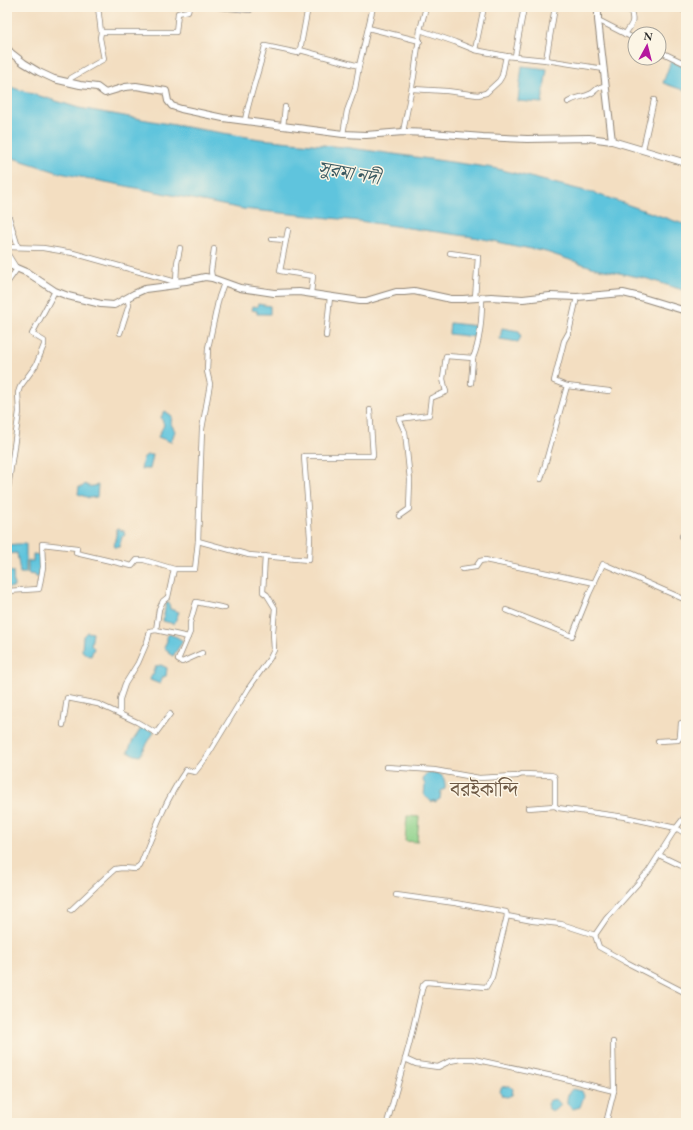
<svg xmlns="http://www.w3.org/2000/svg" width="693" height="1130" font-family="'EB Garamond','Noto Serif Bengali',serif">
<style>
.green{fill:#8dd18a;stroke:#5c7e5a}
.water{fill:#5fc4dd;stroke:#457884}
.lines{fill:none;stroke-linecap:round;stroke-linejoin:round}
.street-casing{stroke:#8f8476;stroke-width:6}
.secondary-casing{stroke:#8f8476;stroke-width:8}
.street{stroke:#fff;stroke-width:4.5}
.secondary{stroke:#fff;stroke-width:6}
.labels{text-anchor:middle;stroke-width:3;stroke-linejoin:round;paint-order:stroke}
.water-label{font-size:19px;font-style:italic;fill:#3b5960;stroke:#fcf5e5}
.quarter-label{font-size:20px;fill:#6e5944;stroke:#fcf5e5}
</style>
<rect width="100%" height="100%" fill="#fcf5e5"/>
<filter id="ink" filterUnits="userSpaceOnUse"><feTurbulence type="fractalNoise" baseFrequency=".025" numOctaves="2"/><feDisplacementMap in="SourceGraphic" scale="8" xChannelSelector="R" yChannelSelector="G"/><feConvolveMatrix kernelMatrix="1 2 1 2 8 2 1 2 1" color-interpolation-filters="sRGB"/></filter>
<filter id="wash" filterUnits="userSpaceOnUse"><feTurbulence type="fractalNoise" baseFrequency=".012" numOctaves="4" result="noise"/><feDisplacementMap in="SourceGraphic" scale="16" xChannelSelector="R" yChannelSelector="G"/><feGaussianBlur stdDeviation="0.9" result="paint"/><feColorMatrix in="noise" values="0 0 0 0 0 0 0 0 0 0 0 0 0 0 0 0 0 1.4 0 .05"/><feComposite in="paint" operator="in"/></filter>
<g filter="url(#wash)">
<rect width="100%" height="100%" fill="#f3dec1"/>
<polygon class="green" points="407,816 419,817 417,842 405,841"/>
<g class="water">
<polygon points="671,61 686,68 686,91 663,83"/>
<polygon points="522,66 547,69 542,103 518,101"/>
<polygon points="7,86 79,108 186,127 260,139 343,147 494,168 597,194 686,225 686,291 648,279 595,268 546,252 473,237 359,221 243,209 60,173 7,156"/>
<polygon points="258,304 270,306 270,314 257,314 257,311 252,310 253,306 257,307"/>
<polygon points="450,323 477,326 475,337 449,334"/>
<polygon points="502,328 519,331 521,337 518,342 500,339"/>
<polygon points="165,411 172,416 171,424 175,431 171,442 158,437 164,425 161,417"/>
<polygon points="147,455 153,455 150,469 141,469 143,458"/>
<path d="M85,484C89,488 93,486 98,485L97,497L89,498L78,494L79,487H82Z"/>
<polygon points="117,529 124,531 125,535 122,537 119,547 114,547"/>
<polygon points="17,544 26,544 26,573 20,573 17,553 7,554 7,545"/>
<polygon points="33,554 41,555 41,573 40,577 36,577 35,575 28,574 28,561 33,561"/>
<polygon points="7,571 13,572 14,587 7,588"/>
<polygon points="166,603 169,603 170,609 179,612 174,624 163,621"/>
<polygon points="87,632 93,633 91,645 94,648 91,656 87,655 82,651 83,636"/>
<polygon points="169,634 177,637 183,641 173,656 168,653 169,651 164,648 165,645 167,641 167,636"/>
<polygon points="161,665 167,668 166,676 163,677 160,684 150,680 151,676 154,674 153,670 155,669 156,666"/>
<polygon points="142,727 154,732 140,756 135,755 128,752 132,742"/>
<path d="M428,773C441,771 446,777 445,789L441,791L440,799L435,802L434,800L432,802L424,796L425,784L423,781L424,776Z"/>
<polygon points="507,1086 510,1086 513,1089 512,1095 507,1097 502,1096 500,1091 502,1087"/>
<path d="M572,1089L582,1091L584,1096L580,1107L573,1109L567,1104C567,1097 567,1094 572,1089Z"/>
<polygon points="556,1099 561,1105 558,1108 553,1111 549,1109 547,1104 550,1100"/>
</g>
</g>
<g filter="url(#ink)">
<g class="lines">
<g class="street-casing">
<g id="street">
<polyline points="218,7 250,10 250,7"/>
<polyline points="308,7 300,50 359,66"/>
<polyline points="676,7 686,11"/>
<polyline points="598,20 635,39"/>
<polyline points="368,28 420,41"/>
<polyline points="420,30 455,42 475,50 506,56 546,60 604,69"/>
<polyline points="101,32 176,32 178,13 188,11 189,7"/>
<path d="M625,34C634,22 634,21 630,7"/>
<polyline points="475,50 484,7"/>
<polyline points="659,51 686,64"/>
<polyline points="515,56 524,7"/>
<polyline points="546,60 555,7"/>
<polyline points="69,82 71,78 104,59 100,38 101,32 98,7"/>
<polyline points="412,89 447,91 478,95 486,93 499,81 502,76 506,56"/>
<path d="M568,102C577,96 582,98 590,94C597,91 596,86 606,86"/>
<path d="M245,120C250,95 259,71 265,46L298,53L300,50"/>
<polyline points="283,127 285,107"/>
<polyline points="403,132 414,76 420,30 426,7"/>
<polyline points="343,134 347,111 355,89 359,66 373,7"/>
<polyline points="643,149 654,100"/>
<polyline points="7,211 18,247"/>
<polyline points="288,230 280,271 313,276 311,293"/>
<polyline points="272,239 286,240"/>
<polyline points="7,247 43,248 73,253 176,282 177,263 180,248"/>
<polyline points="7,253 17,269 7,283"/>
<polyline points="450,253 478,257 475,298"/>
<polyline points="212,278 211,271 214,249"/>
<polyline points="577,297 569,332 564,341 554,381 567,386 609,391"/>
<polyline points="120,333 129,305 127,298"/>
<polyline points="326,336 330,297"/>
<polyline points="471,383 473,358"/>
<polyline points="541,479 567,386"/>
<polyline points="7,488 8,488 19,412 18,393 20,387 36,365 44,345 44,341 32,334 55,291"/>
<path d="M399,516L409,509L410,480L405,432L399,419L429,415L431,398L446,392L443,379L446,356L473,358C481,339 482,318 482,298"/>
<polyline points="682,536 686,537"/>
<polyline points="198,541 249,555 309,560 310,537 304,456 373,456 370,410"/>
<polyline points="462,569 476,567 480,561 485,560 595,583"/>
<polyline points="7,591 39,589 43,567 42,544 77,548 76,553 132,566 137,560 144,560 174,569 195,569 198,541 202,429 210,384 207,371 208,348 219,297 224,283"/>
<polyline points="506,610 572,636 589,594 603,564 606,565 686,600"/>
<polyline points="156,630 188,637"/>
<polyline points="202,653 182,662 178,660 190,632 190,623 196,602 225,608"/>
<polyline points="120,714 120,699 125,684 138,663 147,642 150,631 156,630 159,609 163,601 168,597 174,569"/>
<polyline points="63,725 67,698 98,704 137,722 156,733 170,714"/>
<polyline points="658,741 678,740 680,737 681,723 686,722"/>
<polyline points="386,767 434,770 479,778 517,776 522,774 551,775 554,776 555,779 555,806 558,808 625,817 676,828 648,872 606,919 595,935"/>
<polyline points="528,808 555,806"/>
<polyline points="686,815 676,828 686,834"/>
<polyline points="659,855 686,868"/>
<polyline points="396,895 455,903 506,912 507,916 533,921 561,924 595,935"/>
<path d="M71,910L107,876L115,869L122,868L136,869L140,866C153,833 166,799 186,770L195,772L206,758L248,689L270,658L274,650L273,632L275,608L267,595L263,592L265,556"/>
<polyline points="595,935 599,947 624,961 686,993"/>
<polyline points="405,1059 416,1064 438,1067 450,1061 461,1059 473,1059 557,1077 614,1091"/>
<polyline points="387,1123 409,1045 423,985 426,982 486,987 492,977 507,916"/>
<polyline points="606,1123 614,1091 613,1042"/>
</g>
</g>
<g class="secondary-casing">
<g id="secondary">
<polyline points="598,7 598,20 612,141 686,163"/>
<polyline points="7,48 11,53 24,63 39,72 54,79 80,85 97,87 105,93 125,87 136,86 166,91 168,101 172,106 181,109 223,118 343,134 366,135 403,132 431,133 483,137 527,139 589,138 612,141"/>
<polyline points="7,264 28,273 55,291 68,296 101,304 114,305 134,294 145,289 176,285 176,282 186,281 205,277 212,278 240,288 274,293 299,292 360,301 366,301 396,292 404,292 414,291 451,299 463,299 491,297 523,299 550,296 577,297 623,293 640,297 686,311"/>
</g>
</g>
<use href="#street" class="street"/>
<use href="#secondary" class="secondary"/>
</g>
</g>
<g class="labels">
<g class="water-label">
<text transform="translate(349 172) rotate(10)" y="7">সুরমা নদী</text>
</g>
<g class="quarter-label">
<text x="484" y="796">বরইকান্দি</text>
</g>
</g>
<rect width="693" height="1130" fill="none" stroke="#fcf5e5" stroke-width="24"/>
<g transform="translate(647 46) rotate(7)"><circle r="19" fill="#fcf5e5" stroke="#a8a49b"/>
<path d="M0-3L7 15L0 10L-7 15Z" fill="#b5179e"/>
<text y="-6" font-size="11" font-weight="bold" text-anchor="middle" fill="#2b2b2b">N</text>
</g>
</svg>
